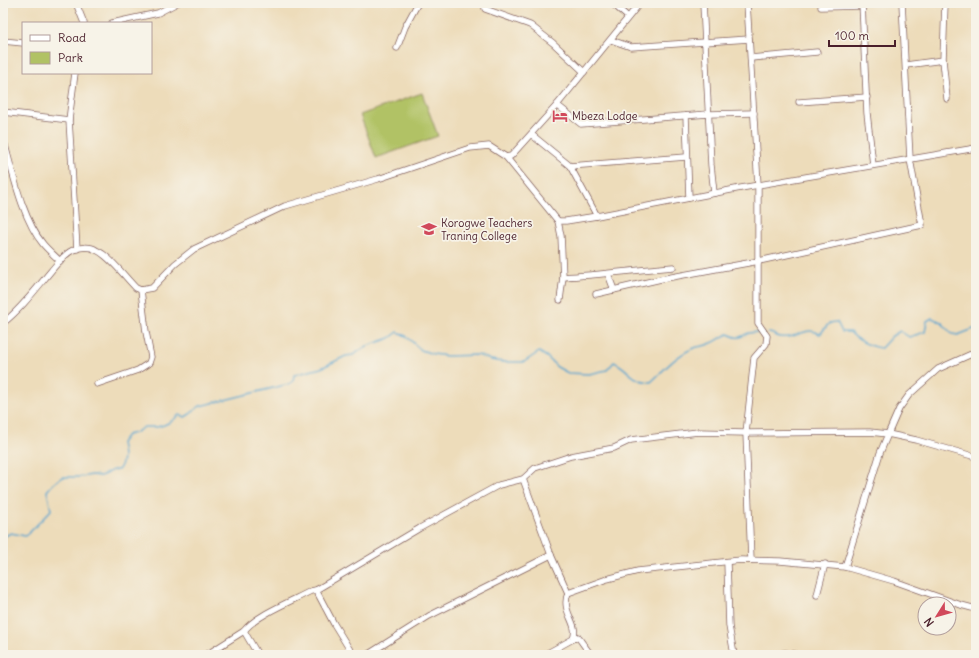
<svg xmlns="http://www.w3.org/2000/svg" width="979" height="658" font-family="Delius,sans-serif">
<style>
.green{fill:#b1c265;stroke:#7e7048}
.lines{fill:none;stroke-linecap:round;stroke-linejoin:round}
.stream{stroke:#55a4cf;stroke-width:1.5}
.minor-casing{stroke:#83615d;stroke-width:7}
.minor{stroke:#fff;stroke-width:5.5}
.labels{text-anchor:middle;stroke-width:3.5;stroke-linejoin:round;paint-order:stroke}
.poi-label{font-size:11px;fill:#4a1f2b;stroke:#f7f3e8;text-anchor:start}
</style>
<rect width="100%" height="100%" fill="#f7f3e8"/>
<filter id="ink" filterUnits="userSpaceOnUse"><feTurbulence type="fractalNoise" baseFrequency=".025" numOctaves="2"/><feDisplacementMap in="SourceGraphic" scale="8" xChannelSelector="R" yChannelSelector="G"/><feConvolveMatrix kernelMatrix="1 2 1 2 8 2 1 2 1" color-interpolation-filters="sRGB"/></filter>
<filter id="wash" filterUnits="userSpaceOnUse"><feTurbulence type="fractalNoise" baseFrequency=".012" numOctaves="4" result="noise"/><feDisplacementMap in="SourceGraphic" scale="16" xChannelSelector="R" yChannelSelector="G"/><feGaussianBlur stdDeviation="0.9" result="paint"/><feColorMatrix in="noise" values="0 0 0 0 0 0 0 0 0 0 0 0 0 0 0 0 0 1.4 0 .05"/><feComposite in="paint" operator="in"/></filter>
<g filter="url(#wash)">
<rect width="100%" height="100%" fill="#eddcba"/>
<polygon class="green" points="422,93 438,136 376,158 360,115"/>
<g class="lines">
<g class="stream">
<path d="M768,333C773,333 776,336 780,337C796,340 805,325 820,334C826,328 828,321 837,322L842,332H850C857,340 870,347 881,348L892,336L900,331L909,337L925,332L927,321L932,318L941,322L952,334L958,335L976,328"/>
<path d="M3,537L11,533L25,536L31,531L51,510L47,491L53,484L62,477H80L92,475L101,476L113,470H118C125,462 123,453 121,443L127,435L135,433L144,427H157L164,425L172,421L179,415L185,417L190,414L200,406L289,384L293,381L294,375L321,368L346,356L353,355L367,346L390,338L398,332L406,336L421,350L433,354L447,356L478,355L491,360L503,362H524L539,352L547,357L557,367L568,373L589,374L607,370L614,362C630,369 630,381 651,382C665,369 678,353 697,347C701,346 705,346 709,344C716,342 721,337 728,334C741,340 738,337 749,333C753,332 758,332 762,333"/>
</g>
</g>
</g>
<g filter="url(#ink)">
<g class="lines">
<g class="minor-casing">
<g id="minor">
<polyline points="76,3 84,23"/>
<polyline points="485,3 485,9 530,25 553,43 584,72"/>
<polyline points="612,3 628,17"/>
<polyline points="703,3 711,165 714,193"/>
<polyline points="747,3 758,185 758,323 767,336 766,344 754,358 746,433 751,560"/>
<polyline points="862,3 867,113 873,165"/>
<polyline points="821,7 862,6"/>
<polyline points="112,23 158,13 177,3"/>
<polyline points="611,40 631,47 749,39"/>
<polyline points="3,41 23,43"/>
<polyline points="397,48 405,27 418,3"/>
<polyline points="751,58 817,52"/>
<polyline points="943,60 947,99"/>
<polyline points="906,65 943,60 945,3"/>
<polyline points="75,73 69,120 77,249"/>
<polyline points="799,102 867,97"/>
<polyline points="557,105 581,124 708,114 754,113"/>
<polyline points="3,112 69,120"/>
<polyline points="686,116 689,198"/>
<polyline points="532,135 570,166 597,216"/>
<path d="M3,138C12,169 22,219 43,244C48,250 54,255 60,261"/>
<polyline points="506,157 558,221 561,236 563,277 560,300"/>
<polyline points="570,166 686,157"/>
<polyline points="558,221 566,221 597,216 741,188 976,148"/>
<polyline points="608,274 614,290"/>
<path d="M563,277C600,275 636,270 673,267"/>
<polyline points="596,294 661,279 759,261 922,225 910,159 902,3"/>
<path d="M3,323C21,309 36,289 51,271C57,264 64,254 73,250C79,247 90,246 96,250C109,255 125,277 136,288L141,290L152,288L175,264L194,249L285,206L378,179L470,148L489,146L506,157L511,156L557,105L640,3"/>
<polyline points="976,352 938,369 909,395 899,409 888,434 916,440 976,457"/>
<polyline points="97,384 138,370 149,363 151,357 146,332 141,290"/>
<polyline points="523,479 551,555 568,593"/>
<polyline points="727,562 729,626 734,655"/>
<polyline points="316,590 334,624 353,655"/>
<polyline points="817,595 825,564"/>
<polyline points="244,631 258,655"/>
<polyline points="573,639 578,637 591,655"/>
<path d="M206,655L244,631C256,615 292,601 311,591L316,590L420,528L499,485L523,479L535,468L571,456L614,448L631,440L698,432L746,433L870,432L888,434L880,453L845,567"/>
<polyline points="367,655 429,616 551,555"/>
<path d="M544,655L573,639C580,624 560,612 568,593L607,579L638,571L741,560L780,561L845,567L894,581L961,605L976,609"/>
<polyline points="770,655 785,653 800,655"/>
</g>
</g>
<use href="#minor" class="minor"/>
</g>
</g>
<defs>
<g id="hotel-bare" transform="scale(1.2)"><path d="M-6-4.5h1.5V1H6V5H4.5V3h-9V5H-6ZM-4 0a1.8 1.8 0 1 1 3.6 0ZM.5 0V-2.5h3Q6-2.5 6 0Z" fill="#d1495b" stroke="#f7f3e8" stroke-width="2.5" paint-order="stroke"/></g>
<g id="university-bare" transform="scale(1.2)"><path d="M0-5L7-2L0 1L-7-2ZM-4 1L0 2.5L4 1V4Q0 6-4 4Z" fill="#d1495b" stroke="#f7f3e8" stroke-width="2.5" paint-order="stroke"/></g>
</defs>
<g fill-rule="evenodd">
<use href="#hotel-bare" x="560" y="116"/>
<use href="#university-bare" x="429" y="229"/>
</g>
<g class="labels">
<g class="poi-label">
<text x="572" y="120">Mbeza Lodge</text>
<text x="441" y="227">Korogwe Teachers<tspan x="441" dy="13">Traning College</tspan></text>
</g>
</g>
<rect width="979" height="658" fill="none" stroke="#f7f3e8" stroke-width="16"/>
<rect x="22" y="22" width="130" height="52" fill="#f7f3e8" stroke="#b29e9c"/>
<rect x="30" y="35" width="20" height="6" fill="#ffffff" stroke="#b29e9c"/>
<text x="58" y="42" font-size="12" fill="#4a1f2b">Road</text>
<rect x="30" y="52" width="20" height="12" fill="#b1c265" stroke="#b29e9c"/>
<text x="58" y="62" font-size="12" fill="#4a1f2b">Park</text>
<g transform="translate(937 616) rotate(233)"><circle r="19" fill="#f7f3e8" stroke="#b29e9c"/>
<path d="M0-3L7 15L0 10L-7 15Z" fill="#d1495b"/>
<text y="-6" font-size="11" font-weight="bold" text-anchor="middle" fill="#4a1f2b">N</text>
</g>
<path d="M829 40v6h66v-6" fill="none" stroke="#4a1f2b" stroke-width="2"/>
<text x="835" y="40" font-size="12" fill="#4a1f2b" stroke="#f7f3e8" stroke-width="3" paint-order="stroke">100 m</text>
</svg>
